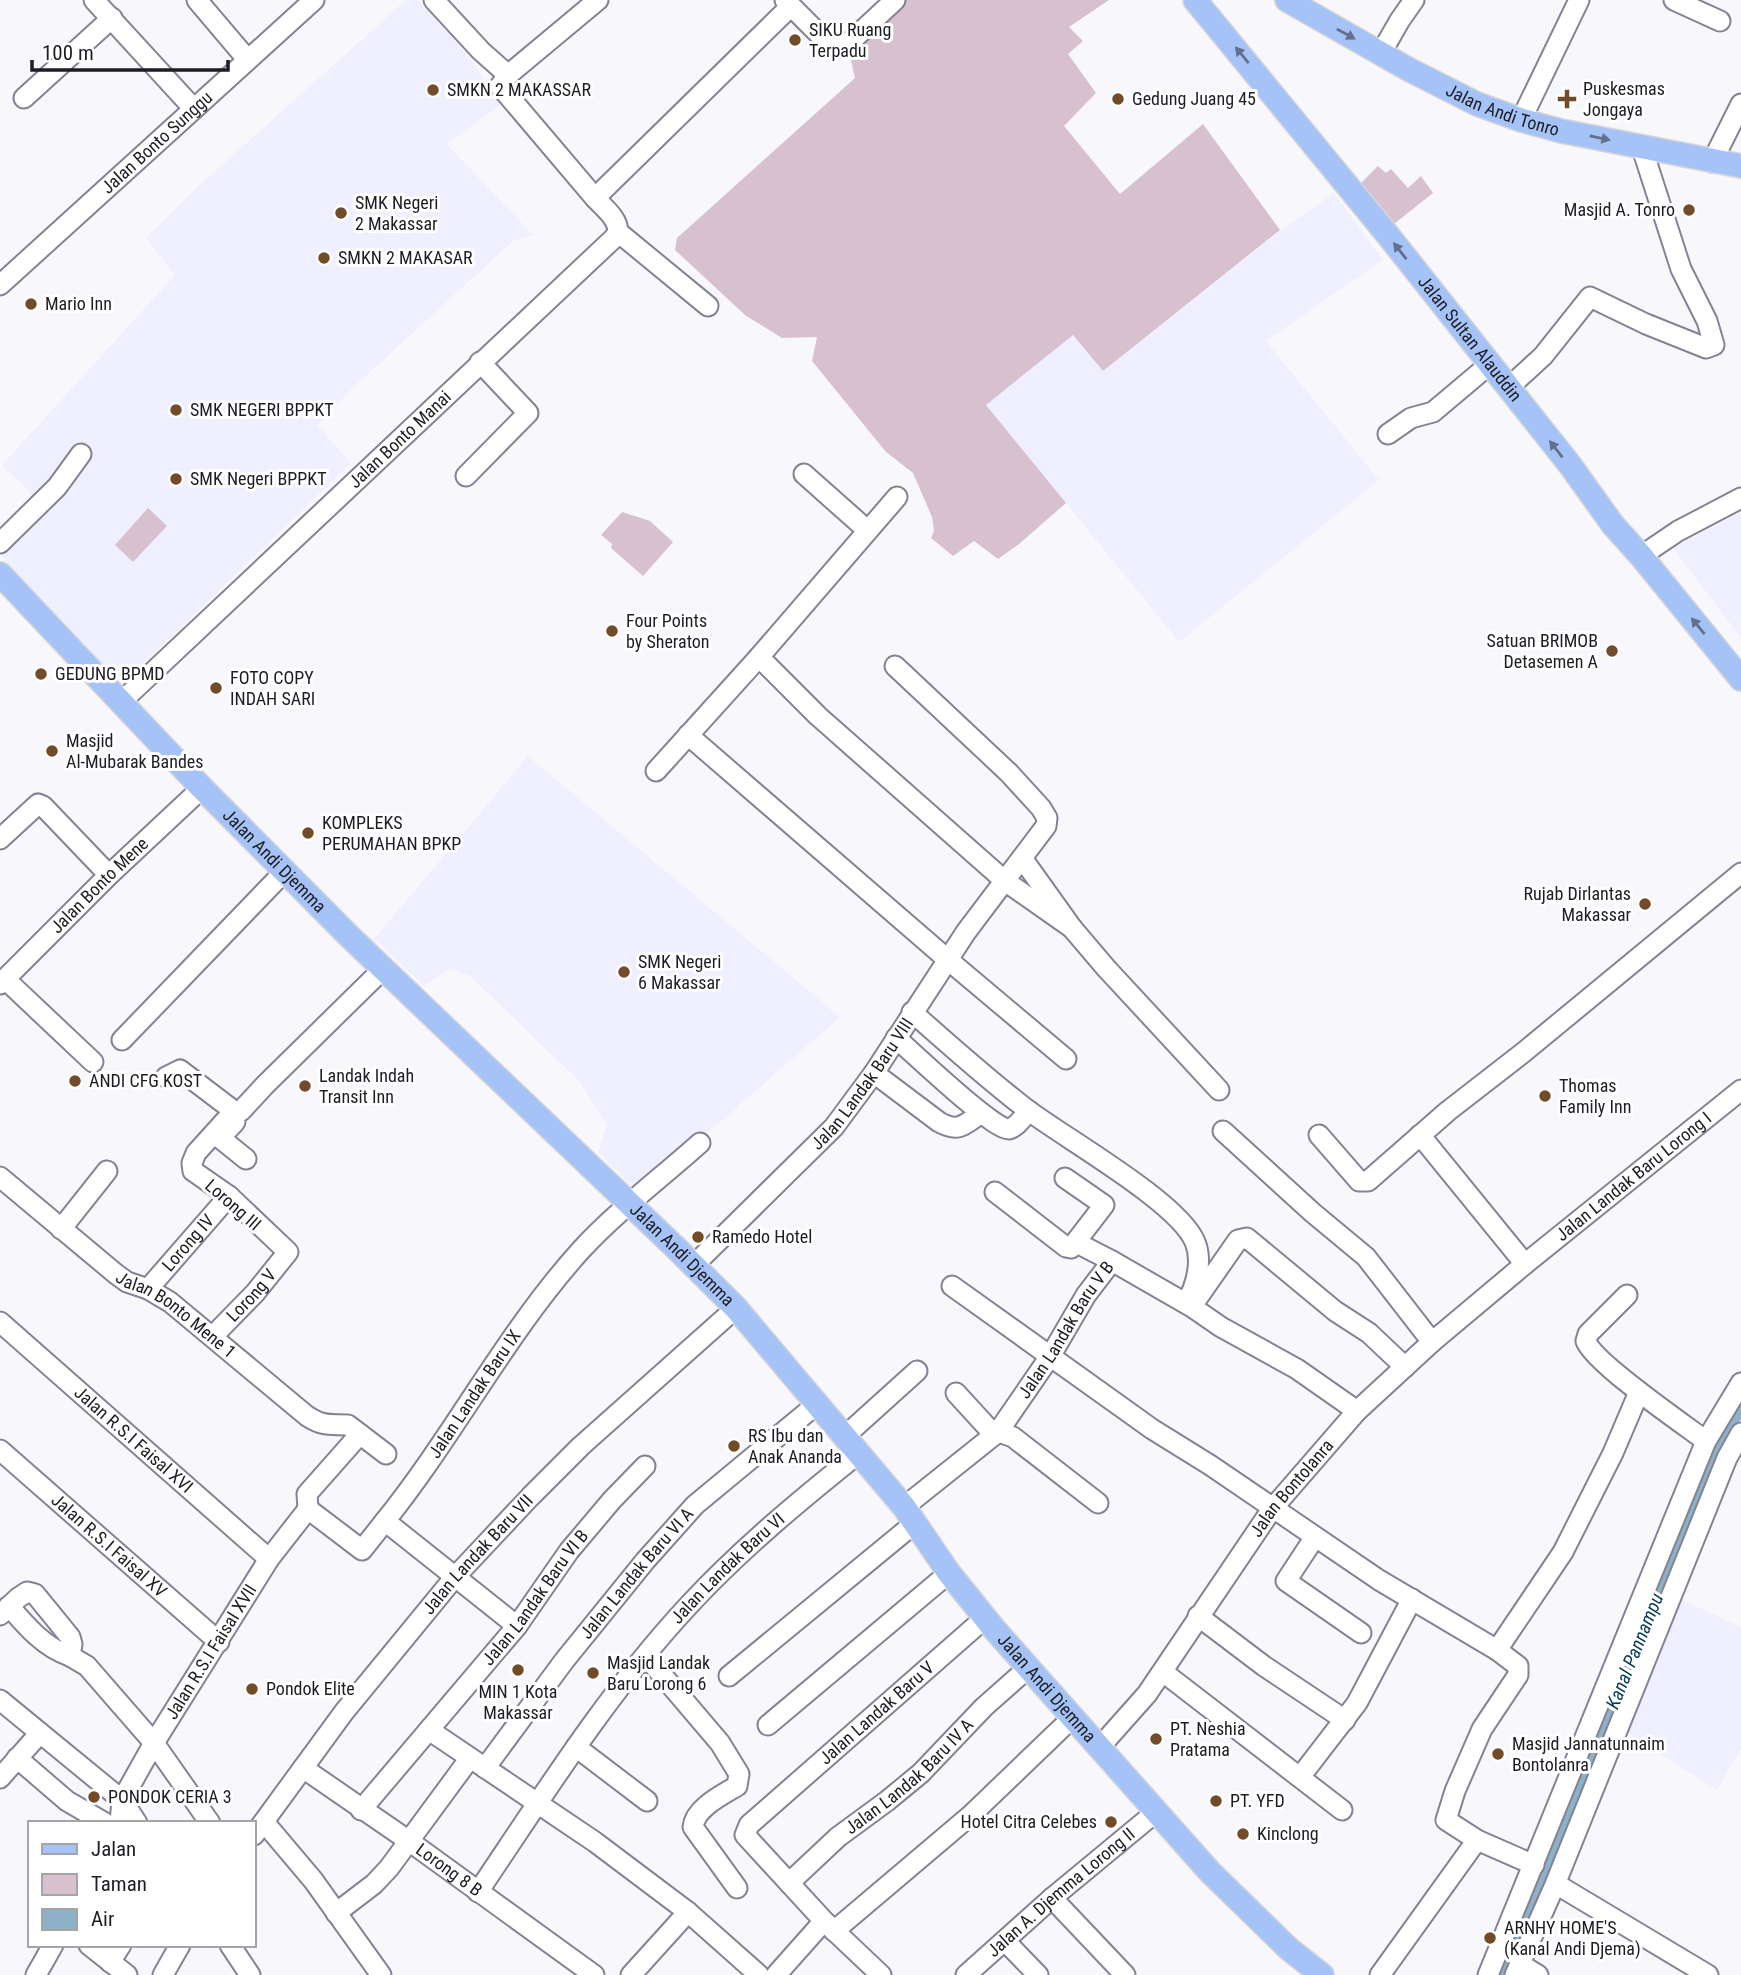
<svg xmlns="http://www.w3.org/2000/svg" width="1741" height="1975" font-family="'Roboto Condensed',sans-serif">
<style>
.built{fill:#efefff}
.green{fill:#d8c1ce}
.water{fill:#8db2c8}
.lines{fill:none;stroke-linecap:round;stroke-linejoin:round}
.minor-casing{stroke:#848394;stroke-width:23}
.major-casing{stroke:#d6d6d7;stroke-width:26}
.minor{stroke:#fff;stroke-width:19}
.major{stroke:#a6c3f7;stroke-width:23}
.oneway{fill:#62708d}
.poi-dot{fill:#724c28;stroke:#fff;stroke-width:2.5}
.labels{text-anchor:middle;stroke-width:6;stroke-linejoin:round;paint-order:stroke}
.poi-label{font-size:18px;fill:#1d1d23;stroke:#fff;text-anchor:start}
.street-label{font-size:18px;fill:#1d1d23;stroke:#fff}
.water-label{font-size:19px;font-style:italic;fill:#063a51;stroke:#fff}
</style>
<rect width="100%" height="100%" fill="#f8f8fc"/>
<g class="built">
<polygon points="406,0 418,0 470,58 501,104 447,144 533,235 513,241 357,384 317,425 351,463 119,687 1,555 0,536 28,507 32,494 2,465 175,275 146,238 193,191"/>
<polygon points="1334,193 1383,260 1266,341 1379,480 1179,642 986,405 1073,335 1103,371 1280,231"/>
<polygon points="1741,512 1741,638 1673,548"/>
<polygon points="528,756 840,1017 639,1193 598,1152 607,1125 580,1082 470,976 450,969 424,986 374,939"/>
<polygon points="1676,1597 1741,1627 1741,1749 1717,1790 1627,1732"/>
</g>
<g class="green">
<polygon points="902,0 1109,0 1069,27 1083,41 1068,54 1096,93 1064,126 1120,194 1203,124 1280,230 1103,371 1073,335 986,405 1066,503 1019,544 998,559 974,541 953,556 931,538 934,531 932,517 913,473 886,452 812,361 817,337 782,338 745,315 675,250 677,238 855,78 850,56"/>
<polygon points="1378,166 1386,173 1391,169 1408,188 1421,176 1433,193 1394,224 1359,185"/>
<polygon points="148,508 167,526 133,562 115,545"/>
<polygon points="622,512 650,521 673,542 643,576 611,548 612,544 601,535"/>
</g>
<polygon class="water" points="1741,1393 1741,1419 1735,1429 1511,1975 1492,1975 1713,1439"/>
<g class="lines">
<g class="minor-casing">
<g id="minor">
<polyline points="94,0 194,109"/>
<polyline points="197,0 247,59"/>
<polyline points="434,0 481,51 508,75"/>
<polyline points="785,0 834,49 850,42 895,0"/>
<polyline points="1674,0 1720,21"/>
<polyline points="1381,53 1400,20 1414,0"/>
<polyline points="24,98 112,18"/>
<polyline points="1521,120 1579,0"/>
<polyline points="1712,162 1741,104"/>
<polyline points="595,198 500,86 508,75 598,0"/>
<path id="s1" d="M0,285L314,0"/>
<path d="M708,306L618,232C618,218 604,208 595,198L791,6"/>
<polyline points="1508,388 1543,356 1590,297 1646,324 1706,348 1714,345 1707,321 1681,269 1642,148"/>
<polyline points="1388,434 1411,418 1433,412 1490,364"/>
<polyline points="804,474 867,530"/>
<polyline points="466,476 528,413 480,362"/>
<polyline points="0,543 57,487 81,454"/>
<polyline points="1641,556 1678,531 1741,498"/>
<polyline points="759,657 818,716 1005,881 1072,928"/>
<path id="s2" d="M121,702L614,238L618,232"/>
<polyline points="688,735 947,959 1066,1059"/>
<polyline points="656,771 759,657 897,497"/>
<polyline points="0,839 38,804 43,806 109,875"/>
<polyline points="1022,858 1072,928 1106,968 1219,1090"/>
<polyline points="5,979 93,1062"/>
<path id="s3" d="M0,984L109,875L202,788"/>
<path d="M912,1012C949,1045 986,1078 1025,1108C1064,1138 1179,1202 1195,1242C1203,1261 1196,1287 1186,1303"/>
<path d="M896,1038C911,1051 996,1132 1009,1129C1017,1127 1023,1117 1029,1111"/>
<polyline points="122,1040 285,871"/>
<path d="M874,1073L939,1122C959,1133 964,1125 981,1113"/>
<polyline points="166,1077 180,1070 234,1111"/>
<polyline points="235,1122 220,1138 246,1159"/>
<polyline points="1223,1131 1313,1213 1366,1257 1432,1342"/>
<polyline points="1319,1135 1359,1181 1368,1181 1448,1111 1524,1052 1741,873"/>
<polyline points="1420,1135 1525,1264"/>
<path id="s4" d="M0,1177L116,1274L127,1282L148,1289L170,1302L307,1416C324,1427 330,1424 348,1425L386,1454"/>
<polyline points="995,1192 1066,1247 1071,1248 1104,1205 1065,1178"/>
<polyline points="61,1229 107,1171"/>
<polyline points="1077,1243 1112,1261"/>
<path id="s5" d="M694,1265L834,1127L874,1073L966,932L1046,826L1047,818L1041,808L1009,773L895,666"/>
<polyline points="952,1286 1152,1429 1210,1465 1379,1580 1497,1650 1518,1666 1518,1675 1482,1729 1455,1791 1446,1820 1477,1840 1534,1865"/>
<path id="s6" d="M148,1289L229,1196"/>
<path d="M1627,1295L1588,1334L1586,1341C1593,1362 1683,1424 1706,1441L1741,1383"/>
<polyline points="1194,1303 1238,1240 1247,1238 1335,1311 1369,1333 1405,1367"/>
<path id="s7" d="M0,1322L269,1559"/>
<path id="s8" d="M213,1336L255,1293L288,1252L229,1196L193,1171L192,1163L196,1153L234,1111H241L265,1085L383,969"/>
<polyline points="956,1393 988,1428 1013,1437 1098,1503"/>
<polyline points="845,1436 917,1371"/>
<path id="s9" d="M0,1450L219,1642"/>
<path id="s10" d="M904,1507L998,1432L1051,1355L1086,1295L1112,1261L1192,1307L1221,1327L1297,1369L1357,1411"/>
<polyline points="308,1509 362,1550 385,1521"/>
<polyline points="308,1509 307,1494 360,1434"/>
<polyline points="1311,1543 1286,1581 1361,1633"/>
<path d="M9,1606C26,1626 45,1648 70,1656"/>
<polyline points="0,1615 18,1598 27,1592 35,1594 70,1637 72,1644 70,1656 87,1666 154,1743 210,1823"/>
<polyline points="1198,1616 1264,1666 1345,1720"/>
<path id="s11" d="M517,1626L385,1521C455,1434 506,1333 581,1250C617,1211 661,1178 700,1143"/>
<polyline points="1497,1650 1563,1552 1613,1453 1639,1392"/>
<path d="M646,1656L720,1743L739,1774L737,1786C722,1795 695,1808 693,1827L737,1888"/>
<polyline points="1163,1672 1342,1810"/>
<polyline points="729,1676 915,1523"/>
<polyline points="0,1700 122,1800 137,1823"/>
<polyline points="768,1725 949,1573"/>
<polyline points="429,1730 595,1842 688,1912 759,1975"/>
<polyline points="576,1747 647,1801"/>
<path id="s12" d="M1099,1748L1147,1694L1272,1509L1357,1411L1432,1342L1525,1264L1741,1090"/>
<polyline points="17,1758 67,1801 105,1823"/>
<path id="s13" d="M303,1768L409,1841L594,1975"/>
<path id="s14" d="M485,1768L564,1661L645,1561L695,1505L817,1404"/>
<polyline points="1300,1777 1357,1703 1412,1599"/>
<polyline points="0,1778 40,1733"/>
<path id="s15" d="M361,1810L517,1626L569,1551L612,1500L645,1466"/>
<polyline points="264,1822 313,1880 381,1975"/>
<path id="s16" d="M120,1823L122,1800L154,1743L269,1559L308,1509"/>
<path id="s17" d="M254,1835L344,1712L454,1578L530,1497L581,1446L736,1308"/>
<path id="s18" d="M789,1883L838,1837L887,1801L921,1773L984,1707L1028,1668"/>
<polyline points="1556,1884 1708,1975"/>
<path id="s19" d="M478,1892C544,1794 608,1692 689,1605C741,1549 799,1501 859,1453"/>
<polyline points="1052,1898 1125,1975"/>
<polyline points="336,1913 374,1884 389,1868 470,1758"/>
<polyline points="834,1931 971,1815 1072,1718"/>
<polyline points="1005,1941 1038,1975"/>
<polyline points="89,1945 127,1975"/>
<polyline points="230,1945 250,1975"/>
<polyline points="110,1962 121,1945"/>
<polyline points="1520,1964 1538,1975"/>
<polyline points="36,1975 53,1945"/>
<polyline points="163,1975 180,1945"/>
<polyline points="631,1975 688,1912"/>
<polyline points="776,1975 824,1921"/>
<path id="s20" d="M881,1975L824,1921L745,1835L749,1825L985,1618"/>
<path id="s21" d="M966,1975L1052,1898L1156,1812"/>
<polyline points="1380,1975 1477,1840"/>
<polyline points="1488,1975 1706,1441"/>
<polyline points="1515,1975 1554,1887 1727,1458 1741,1433"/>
</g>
</g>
<g class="major-casing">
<g id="major">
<path id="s22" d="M1195,0L1387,234L1570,465L1613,525L1641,556L1741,679"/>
<path id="s23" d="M1287,0L1408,69L1477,104L1521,120L1561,131L1741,166"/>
<path id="s24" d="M0,574L202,788L350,937L677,1249L736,1308L904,1507L949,1573L995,1630L1210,1872L1289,1949L1322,1975"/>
</g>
</g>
<use href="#minor" class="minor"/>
<use href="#major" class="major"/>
</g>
<defs><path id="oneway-solid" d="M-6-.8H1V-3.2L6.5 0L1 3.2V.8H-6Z" transform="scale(1.75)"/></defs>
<g class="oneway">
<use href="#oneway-solid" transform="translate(1346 34) rotate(29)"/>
<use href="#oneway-solid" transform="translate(1242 55) rotate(-129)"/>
<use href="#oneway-solid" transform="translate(1600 138) rotate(12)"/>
<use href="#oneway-solid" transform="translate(1400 251) rotate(-128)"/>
<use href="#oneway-solid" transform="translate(1556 449) rotate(-128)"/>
<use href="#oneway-solid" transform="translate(1698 626) rotate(-129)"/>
</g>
<g class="poi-dot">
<circle cx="795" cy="40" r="7"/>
<circle cx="433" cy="90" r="7"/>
<circle cx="1118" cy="99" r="7"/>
<path d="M1563.5 88.5h7v7h7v7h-7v7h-7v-7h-7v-7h7z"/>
<circle cx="1689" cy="210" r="7"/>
<circle cx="341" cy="213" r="7"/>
<circle cx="324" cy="258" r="7"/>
<circle cx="31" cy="304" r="7"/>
<circle cx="176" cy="410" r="7"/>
<circle cx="176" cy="479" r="7"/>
<circle cx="612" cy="631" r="7"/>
<circle cx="1612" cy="651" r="7"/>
<circle cx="41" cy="674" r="7"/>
<circle cx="216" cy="688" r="7"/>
<circle cx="52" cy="751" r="7"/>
<circle cx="308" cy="833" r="7"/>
<circle cx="1645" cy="904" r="7"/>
<circle cx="624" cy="972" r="7"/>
<circle cx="75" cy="1081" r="7"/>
<circle cx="305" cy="1086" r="7"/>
<circle cx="1545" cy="1096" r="7"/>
<circle cx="698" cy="1237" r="7"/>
<circle cx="734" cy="1446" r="7"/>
<circle cx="518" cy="1670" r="7"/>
<circle cx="593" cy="1673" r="7"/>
<circle cx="252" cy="1689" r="7"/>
<circle cx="1156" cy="1739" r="7"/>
<circle cx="1498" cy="1754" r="7"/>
<circle cx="94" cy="1797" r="7"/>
<circle cx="1216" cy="1801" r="7"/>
<circle cx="1111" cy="1822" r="7"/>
<circle cx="1243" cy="1834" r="7"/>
<circle cx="1490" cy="1938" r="7"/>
</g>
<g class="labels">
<g class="poi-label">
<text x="809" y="36">SIKU Ruang<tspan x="809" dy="21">Terpadu</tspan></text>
<text x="1583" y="95">Puskesmas<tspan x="1583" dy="21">Jongaya</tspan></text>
<text x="447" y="96">SMKN 2 MAKASSAR</text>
<text x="1132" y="105">Gedung Juang 45</text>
<text x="355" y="209">SMK Negeri<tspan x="355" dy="21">2 Makassar</tspan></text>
<text x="1675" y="216" text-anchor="end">Masjid A. Tonro</text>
<text x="338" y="264">SMKN 2 MAKASAR</text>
<text x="45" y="310">Mario Inn</text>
<text x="190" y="416">SMK NEGERI BPPKT</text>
<text x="190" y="485">SMK Negeri BPPKT</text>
<text x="626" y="627">Four Points<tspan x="626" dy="21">by Sheraton</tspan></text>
<text x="1598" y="647" text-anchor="end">Satuan BRIMOB<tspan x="1598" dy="21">Detasemen A</tspan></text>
<text x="55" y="680">GEDUNG BPMD</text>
<text x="230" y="684">FOTO COPY<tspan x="230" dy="21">INDAH SARI</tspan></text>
<text x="66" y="747">Masjid<tspan x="66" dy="21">Al-Mubarak Bandes</tspan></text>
<text x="322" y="829">KOMPLEKS<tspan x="322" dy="21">PERUMAHAN BPKP</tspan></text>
<text x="1631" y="900" text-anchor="end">Rujab Dirlantas<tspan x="1631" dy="21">Makassar</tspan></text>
<text x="638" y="968">SMK Negeri<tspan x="638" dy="21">6 Makassar</tspan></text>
<text x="319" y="1082">Landak Indah<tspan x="319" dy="21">Transit Inn</tspan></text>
<text x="89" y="1087">ANDI CFG KOST</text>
<text x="1559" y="1092">Thomas<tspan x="1559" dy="21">Family Inn</tspan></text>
<text x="712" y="1243">Ramedo Hotel</text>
<text x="748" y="1442">RS Ibu dan<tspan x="748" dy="21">Anak Ananda</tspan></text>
<text x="607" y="1669">Masjid Landak<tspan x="607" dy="21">Baru Lorong 6</tspan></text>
<text x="266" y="1695">Pondok Elite</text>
<text x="518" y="1698" text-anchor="middle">MIN 1 Kota<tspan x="518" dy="21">Makassar</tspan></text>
<text x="1170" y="1735">PT. Neshia<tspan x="1170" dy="21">Pratama</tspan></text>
<text x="1512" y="1750">Masjid Jannatunnaim<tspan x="1512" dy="21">Bontolanra</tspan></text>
<text x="108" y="1803">PONDOK CERIA 3</text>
<text x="1230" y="1807">PT. YFD</text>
<text x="1097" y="1828" text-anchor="end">Hotel Citra Celebes</text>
<text x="1257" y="1840">Kinclong</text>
<text x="1504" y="1934">ARNHY HOME'S<tspan x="1504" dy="21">(Kanal Andi Djema)</tspan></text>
</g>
<g class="street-label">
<text dy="6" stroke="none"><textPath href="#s23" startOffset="243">Jalan Andi Tonro</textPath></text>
<text dy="6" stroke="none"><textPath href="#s1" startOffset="212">Jalan Bonto Sunggu</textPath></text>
<text dy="6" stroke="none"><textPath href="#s22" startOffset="436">Jalan Sultan Alauddin</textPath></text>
<text dy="6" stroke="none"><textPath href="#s2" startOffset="383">Jalan Bonto Manai</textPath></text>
<text dy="6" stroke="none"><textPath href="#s24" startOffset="397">Jalan Andi Djemma</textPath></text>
<text dy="6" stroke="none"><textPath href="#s3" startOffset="140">Jalan Bonto Mene</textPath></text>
<text dy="6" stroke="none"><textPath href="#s5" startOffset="248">Jalan Landak Baru VIII</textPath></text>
<text dy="6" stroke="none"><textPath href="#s12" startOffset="788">Jalan Landak Baru Lorong I</textPath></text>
<text transform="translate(233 1205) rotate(41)" y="6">Lorong III</text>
<text dy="6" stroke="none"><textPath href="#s6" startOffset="61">Lorong IV</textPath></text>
<text dy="6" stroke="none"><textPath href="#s24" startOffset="964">Jalan Andi Djemma</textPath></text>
<text dy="6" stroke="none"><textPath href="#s8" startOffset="56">Lorong V</textPath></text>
<text dy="6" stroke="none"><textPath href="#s4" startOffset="224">Jalan Bonto Mene 1</textPath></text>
<text dy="6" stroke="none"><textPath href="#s10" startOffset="243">Jalan Landak Baru V B</textPath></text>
<text dy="6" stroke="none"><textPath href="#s11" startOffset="324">Jalan Landak Baru IX</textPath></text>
<text dy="6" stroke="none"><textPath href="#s7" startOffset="178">Jalan R.S.I Faisal XVI</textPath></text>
<text dy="6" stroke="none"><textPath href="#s12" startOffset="324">Jalan Bontolanra</textPath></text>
<text dy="6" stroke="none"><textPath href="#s9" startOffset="145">Jalan R.S.I Faisal XV</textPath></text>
<text dy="6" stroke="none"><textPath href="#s17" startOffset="359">Jalan Landak Baru VII</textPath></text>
<text dy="6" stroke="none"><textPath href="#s19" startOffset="410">Jalan Landak Baru VI</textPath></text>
<text dy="6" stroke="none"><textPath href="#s14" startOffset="247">Jalan Landak Baru VI A</textPath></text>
<text dy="6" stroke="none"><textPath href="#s15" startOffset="275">Jalan Landak Baru VI B</textPath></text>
<text dy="6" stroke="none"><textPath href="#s16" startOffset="196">Jalan R.S.I Faisal XVII</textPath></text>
<text dy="6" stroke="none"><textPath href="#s24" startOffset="1531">Jalan Andi Djemma</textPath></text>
<text dy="6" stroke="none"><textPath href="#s20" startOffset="376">Jalan Landak Baru V</textPath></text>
<text dy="6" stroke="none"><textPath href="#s18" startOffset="161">Jalan Landak Baru IV A</textPath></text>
<text dy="6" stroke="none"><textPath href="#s13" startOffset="178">Lorong 8 B</textPath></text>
<text dy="6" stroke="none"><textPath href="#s21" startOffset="126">Jalan A. Djemma Lorong II</textPath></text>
</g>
<g class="water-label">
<text transform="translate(1634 1651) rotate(-68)" y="7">Kanal Pannampu</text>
</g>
</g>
<rect x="28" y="1821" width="228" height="126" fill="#ffffff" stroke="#a5a5a7" stroke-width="2"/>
<rect x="42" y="1844" width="35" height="10" fill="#a6c3f7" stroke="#a5a5a7" stroke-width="2"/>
<text x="91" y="1856" font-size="21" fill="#1d1d23">Jalan</text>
<rect x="42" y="1874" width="35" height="21" fill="#d8c1ce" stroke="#a5a5a7" stroke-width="2"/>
<text x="91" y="1891" font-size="21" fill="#1d1d23">Taman</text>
<rect x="42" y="1909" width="35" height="21" fill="#8db2c8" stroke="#a5a5a7" stroke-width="2"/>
<text x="91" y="1926" font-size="21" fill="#1d1d23">Air</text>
<path d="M32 60v10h196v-10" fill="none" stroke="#1d1d23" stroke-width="3.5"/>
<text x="42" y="60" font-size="21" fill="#1d1d23" stroke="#ffffff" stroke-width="5" paint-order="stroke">100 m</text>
</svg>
